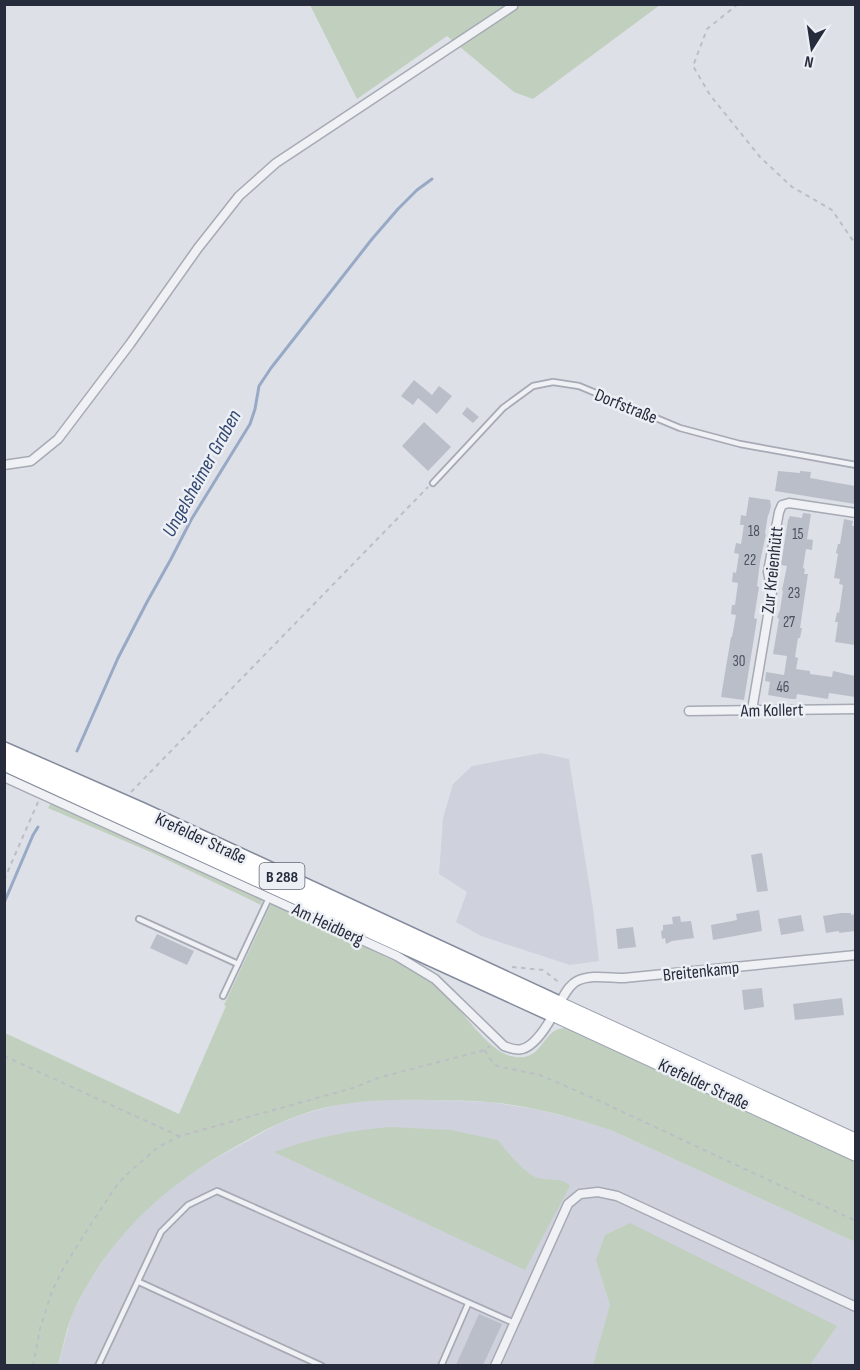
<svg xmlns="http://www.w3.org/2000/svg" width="860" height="1370" font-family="'Sofia Sans Condensed',sans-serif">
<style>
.built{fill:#cfd2dc}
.green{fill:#c1d0be}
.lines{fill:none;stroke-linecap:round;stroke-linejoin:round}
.stream{stroke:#98a9c6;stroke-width:3}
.building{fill:#babec9}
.lane-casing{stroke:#a6aab4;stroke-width:8}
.street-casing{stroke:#a6aab4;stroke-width:11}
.primary-casing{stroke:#9da3b2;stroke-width:16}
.highway-casing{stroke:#858b9d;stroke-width:18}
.path{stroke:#bcbec5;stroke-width:2;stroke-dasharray:4.5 4.5;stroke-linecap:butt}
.lane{stroke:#f0f1f5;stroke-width:4.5}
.street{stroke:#f0f1f5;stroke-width:8}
.primary{stroke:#fff;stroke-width:14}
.highway{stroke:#fff;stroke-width:15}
.labels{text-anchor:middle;stroke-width:5;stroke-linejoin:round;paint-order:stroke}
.number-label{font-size:15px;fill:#4c5060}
.shield{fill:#eceff4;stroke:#626674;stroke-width:1.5}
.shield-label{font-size:16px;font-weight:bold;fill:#272c3d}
.street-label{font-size:18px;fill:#272c3d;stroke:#eceff4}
.water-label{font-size:20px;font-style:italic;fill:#324670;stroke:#eceff4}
</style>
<rect width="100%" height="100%" fill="#dde0e7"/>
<g class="built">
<polygon points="541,753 569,759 593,908 599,961 570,965 481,936 456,922 467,892 439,874 443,818 453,784 472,766"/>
<polygon points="397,1099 490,1102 540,1110 580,1120 613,1131 855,1242 855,1365 58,1366 72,1315 88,1283 106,1256 126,1230 142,1213 167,1191 193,1171 278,1124 301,1115 325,1108 353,1102"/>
</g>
<g class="green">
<polygon points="310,5 660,5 533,99 514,92 447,36 357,99"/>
<polygon points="51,803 146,844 262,900 261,905 155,854 48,808"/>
<path d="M271,904C307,920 343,936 379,954C403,965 430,977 449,997C464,1014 489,1051 511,1056C541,1064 542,1033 559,1029C562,1028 566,1028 569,1028L855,1162V1242L613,1131C573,1117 532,1106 489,1102C470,1100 450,1101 430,1100C386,1099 342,1100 300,1115C271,1125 245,1141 219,1156C156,1193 103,1246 73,1313C66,1329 63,1348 58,1365L5,1366V1033L179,1114L226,1006L224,1005Z"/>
<path d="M391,1127L451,1130L498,1140C506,1151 523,1171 535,1177C547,1182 561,1176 570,1186L525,1270L274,1152C312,1138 350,1130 391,1127Z"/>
<polygon points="630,1223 837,1326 810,1365 593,1365 610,1305 596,1260 605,1235"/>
</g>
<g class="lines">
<g class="stream">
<polyline points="77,751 118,658 147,602 171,559 191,520 250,424 255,409 259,386 271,368 372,239 398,209 417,190 432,179"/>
<polyline points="4,903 33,835 38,827"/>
</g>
</g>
<g class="building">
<polygon points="414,380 432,395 439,386 452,396 437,414 418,398 413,405 401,396"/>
<polygon points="467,407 479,417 473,423 462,414"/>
<polygon points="424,422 451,447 428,471 402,446"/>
<polygon points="778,471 800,473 800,471 811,472 810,478 855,486 855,504 775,491"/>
<polygon points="749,497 770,500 771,506 769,514 768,515 765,533 766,534 760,562 757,586 759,587 754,618 757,619 744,700 721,697 731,637 732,637 736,615 731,614 732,605 735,605 738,583 732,582 733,572 736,573 739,554 734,553 736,543 741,544 744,525 740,525 741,515 746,516"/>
<polygon points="803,513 811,514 807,539 813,540 812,550 806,549 803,568 805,569 804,574 808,574 800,628 802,628 800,638 798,638 795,657 798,658 796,669 810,671 810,674 832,677 833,671 855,676 855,697 829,693 828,699 797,694 796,699 791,699 768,695 770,682 765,681 766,672 784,675 787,656 773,654 779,619 777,617 780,610 783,591 782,590 787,566 781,565 788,520 790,516 802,518"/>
<polygon points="844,519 853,521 852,526 855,526 855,645 835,642 838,622 835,622 837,612 839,613 843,585 839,584 840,579 834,578 838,554 836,553 838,544 840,544"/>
<polygon points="762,853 768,891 757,892 751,855"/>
<polygon points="759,910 762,931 713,940 711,925 737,920 736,914"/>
<polygon points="841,913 851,913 851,915 855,914 855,931 839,933 839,931 826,933 823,916"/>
<polygon points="801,915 804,931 781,935 778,919"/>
<polygon points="680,916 681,922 691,921 694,938 672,941 666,944 665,938 662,939 661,931 663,930 663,925 673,924 672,917"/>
<polygon points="633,927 636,947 618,949 616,929"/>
<polygon points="157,934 194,951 187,965 150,948"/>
<polygon points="762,988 764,1007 744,1010 742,990"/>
<polygon points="842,998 844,1015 795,1020 793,1004"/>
<polygon points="479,1314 502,1324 483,1365 456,1365"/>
</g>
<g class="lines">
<g class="lane-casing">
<g id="lane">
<polyline points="433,483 503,408 533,386 553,382 579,386 680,428 740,444 856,465"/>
<polyline points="139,919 238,964"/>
<polyline points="223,996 269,898"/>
<polyline points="139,1282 322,1366"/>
<polyline points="98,1366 161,1232 188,1205 217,1191 514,1323"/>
<polyline points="441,1366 468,1304"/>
</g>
</g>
<g class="street-casing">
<g id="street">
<polyline points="4,465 31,461 58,439 130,344 198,248 239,196 276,163 513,6 512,4"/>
<polyline points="752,710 772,592 768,572 779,512 782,505 789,503 856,513"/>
<polyline points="689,711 856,709"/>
<path d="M4,777L397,956L435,979L504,1046C510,1048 516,1051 522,1049C538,1045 553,1016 560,1002C565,994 569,985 577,981C591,974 609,978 624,978L856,955"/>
<polyline points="495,1366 568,1204 580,1194 598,1192 617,1196 856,1307"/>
</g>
</g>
<g class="primary-casing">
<g id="primary">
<polyline points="559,1004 856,1141"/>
<polyline points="553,1014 856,1154"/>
</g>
</g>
<g class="highway-casing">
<g id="highway">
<polyline points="4,750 143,811 559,1004"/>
<polyline points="4,763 553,1014"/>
</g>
</g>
<g class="path">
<polyline points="738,4 707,29 693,66 710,95 760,157 792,187 832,210 856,245"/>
<polyline points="131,792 428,487"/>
<polyline points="4,880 38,802"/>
<polyline points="512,967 543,970 561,984"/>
<polyline points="485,1050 489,1058 497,1066 540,1075 593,1098 856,1221"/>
<polyline points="4,1056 179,1136"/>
<polyline points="33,1366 40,1329 52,1291 64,1267 87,1230 114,1189 125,1176 158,1147 180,1136 353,1088 381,1077 485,1050 490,1046"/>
</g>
<use href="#lane" class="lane"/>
<use href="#street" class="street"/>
<use href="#primary" class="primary"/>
<use href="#highway" class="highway"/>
</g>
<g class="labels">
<g class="number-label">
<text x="754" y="536">18</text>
<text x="798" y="539">15</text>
<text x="750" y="565">22</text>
<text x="794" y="598">23</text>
<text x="789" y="627">27</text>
<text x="739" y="666">30</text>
<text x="783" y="692">46</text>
</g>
<rect class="shield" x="259.5" y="863" width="45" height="26" rx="4.5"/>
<g class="shield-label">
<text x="282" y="882">B 288</text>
</g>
<g class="street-label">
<text transform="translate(626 406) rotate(22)" y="6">Dorfstraße</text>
<text transform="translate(772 570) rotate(-84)" y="6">Zur Kreienhütt</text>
<text transform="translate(772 710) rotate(-1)" y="6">Am Kollert</text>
<text transform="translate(201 838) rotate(25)" y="6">Krefelder Straße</text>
<text transform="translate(328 924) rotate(25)" y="6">Am Heidberg</text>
<text transform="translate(701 971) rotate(-6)" y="6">Breitenkamp</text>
<text transform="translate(704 1084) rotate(25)" y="6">Krefelder Straße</text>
</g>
<g class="water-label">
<text transform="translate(201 473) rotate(-61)" y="7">Ungelsheimer Graben</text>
</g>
</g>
<rect width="860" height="1370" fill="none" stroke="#272c3d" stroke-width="12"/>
<g transform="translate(812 48) rotate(192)" stroke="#eceff4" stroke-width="4.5" paint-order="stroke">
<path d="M0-4.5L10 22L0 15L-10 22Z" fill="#272c3d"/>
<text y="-9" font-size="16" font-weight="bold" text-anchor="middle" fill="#272c3d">N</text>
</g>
</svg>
